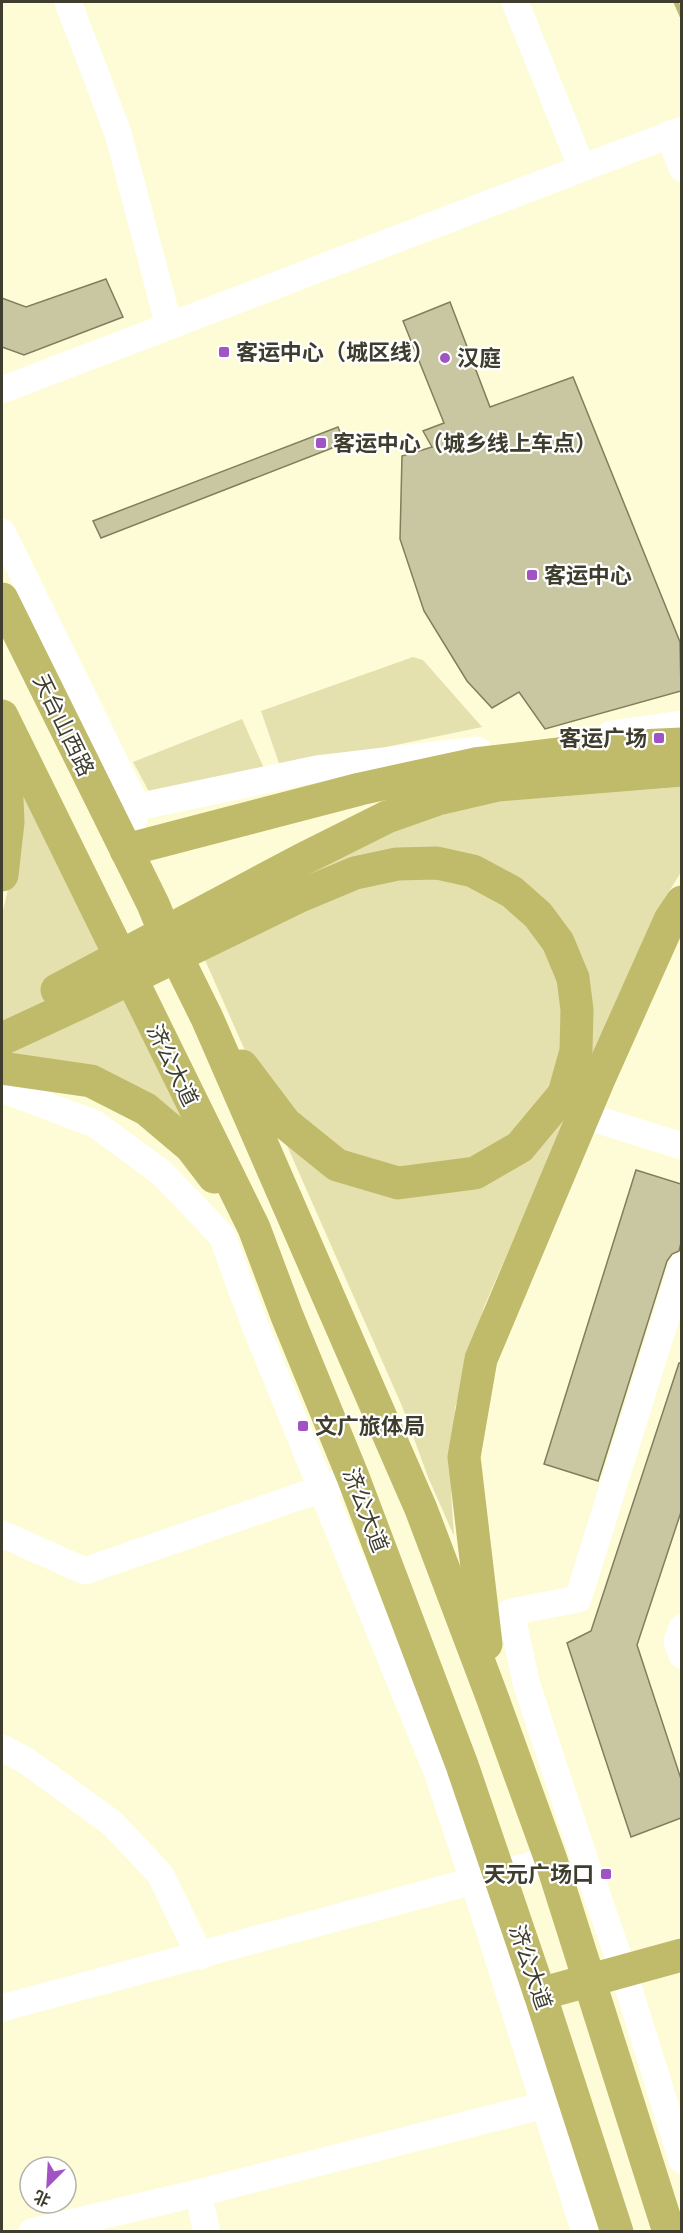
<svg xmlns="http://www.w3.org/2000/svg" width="683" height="2233" font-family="Cabin,'Noto Sans SC',sans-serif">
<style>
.green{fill:#e5e1ae}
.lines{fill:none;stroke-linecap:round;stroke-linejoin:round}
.stream{stroke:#beb970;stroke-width:5}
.building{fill:#c9c7a2;stroke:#807e5c;stroke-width:1.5}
.minor{stroke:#fff;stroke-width:27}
.major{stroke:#c0ba6b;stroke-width:33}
.poi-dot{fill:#a253c3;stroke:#fff;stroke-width:2}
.labels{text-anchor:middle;stroke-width:4.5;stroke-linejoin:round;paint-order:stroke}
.poi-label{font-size:22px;font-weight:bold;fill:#3e3d2e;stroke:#fff;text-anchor:start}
.street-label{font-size:22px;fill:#3e3d2e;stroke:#fff}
</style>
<rect width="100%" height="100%" fill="#fefcd6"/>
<g class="green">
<polygon points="413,657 423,660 482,727 281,769 261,711"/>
<polygon points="242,719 267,775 154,801 133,762"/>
<polygon points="681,784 681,872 654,916 484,1307 455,1408 451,1491 454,1536 428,1477 402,1406 194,935 343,852 416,821 483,801"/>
<polygon points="18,786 188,1128 2,1053 2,915 16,854"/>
</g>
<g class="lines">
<polyline class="stream" points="676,2 682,16"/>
</g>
<g class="building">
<polygon points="106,279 123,317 24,355 2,347 2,298 26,307"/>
<polygon points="450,302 490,407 573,377 680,642 681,691 545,729 519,692 492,708 467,681 424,611 400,539 402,456 432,447 423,431 444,423 403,321"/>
<polygon points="338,427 345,443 101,538 93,521"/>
<polygon points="636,1170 681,1184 681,1243 679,1251 672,1254 667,1261 598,1481 544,1464"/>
<polygon points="679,1363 681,1363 681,1512 637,1645 681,1779 681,1818 631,1837 567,1643 591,1631"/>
</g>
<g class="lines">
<g class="minor">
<polyline points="68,2 118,133 169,326"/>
<polyline points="515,2 582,168"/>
<polyline points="669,134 682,168"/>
<polyline points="2,390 682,130"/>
<polyline points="2,532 137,807 133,823"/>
<polyline points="611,734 682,724"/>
<polyline points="137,807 317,769 478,750"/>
<polyline points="2,1084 7,1091 95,1124 162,1173 222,1236 256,1328 438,1774 474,1882 585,2232"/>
<polyline points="583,1115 682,1146"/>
<polyline points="682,1266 578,1599 511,1612 526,1682 580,1846 623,1970 682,2160"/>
<polyline points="2,1534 85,1571 338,1483"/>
<polyline points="682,1628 677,1641 682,1655"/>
<polyline points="2,1748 25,1760 112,1823 160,1874 200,1956"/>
<polyline points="2,2008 551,1860"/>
<polyline points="198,2193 207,2232"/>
<polyline points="32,2232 198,2193 545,2105"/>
</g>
<g class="major">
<polyline points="2,599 153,904 165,933 207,1018 421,1509 491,1694 551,1860 669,2232"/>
<polyline points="2,716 254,1228 287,1316 353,1477 462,1765 540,1994 617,2232"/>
<polyline points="126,850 360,789 475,764 616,747 682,744"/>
<polyline points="2,875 8,822 4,732"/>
<polyline points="57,990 301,860 387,817 438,799 498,785 682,770"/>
<polyline points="2,1039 82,1002 300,896 355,873 397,864 437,863 473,871 512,892 538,915 558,942 573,978 577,1010 576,1051 564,1094 520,1147 475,1173 398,1183 337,1165 285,1123 242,1066"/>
<polyline points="2,1068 91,1081 146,1109 191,1147 214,1177"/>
<polyline points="486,1644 464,1457 481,1359 598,1081 670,920 682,902"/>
<polyline points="540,1994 682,1955"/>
</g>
</g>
<g class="poi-dot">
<rect x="218" y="346" width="12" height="12" rx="3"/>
<circle cx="445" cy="358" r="6"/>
<rect x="315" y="437" width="12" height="12" rx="3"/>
<rect x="526" y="569" width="12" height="12" rx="3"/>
<rect x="653" y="732" width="12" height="12" rx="3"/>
<rect x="297" y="1420" width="12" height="12" rx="3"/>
<rect x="600" y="1868" width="12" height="12" rx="3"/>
</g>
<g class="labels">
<g class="poi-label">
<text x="236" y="360">客运中心（城区线）</text>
<text x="457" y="366">汉庭</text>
<text x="333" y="451">客运中心（城乡线上车点）</text>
<text x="544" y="583">客运中心</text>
<text x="647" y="746" text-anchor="end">客运广场</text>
<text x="315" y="1434">文广旅体局</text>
<text x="594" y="1882" text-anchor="end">天元广场口</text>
</g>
<g class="street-label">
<text transform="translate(64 725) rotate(64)" y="8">天台山西路</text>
<text transform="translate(173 1065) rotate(64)" y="8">济公大道</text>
<text transform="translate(366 1510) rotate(69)" y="8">济公大道</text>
<text transform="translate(531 1967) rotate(71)" y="8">济公大道</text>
</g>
</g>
<rect width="683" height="2233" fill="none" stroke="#3e3d2e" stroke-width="6"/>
<g transform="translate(48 2185) rotate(204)"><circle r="28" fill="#ffffff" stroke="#b2b1ab" stroke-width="1.5"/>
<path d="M0-4.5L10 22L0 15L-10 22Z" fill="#a253c3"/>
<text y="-9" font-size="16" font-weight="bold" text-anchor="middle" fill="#3e3d2e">北</text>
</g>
</svg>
